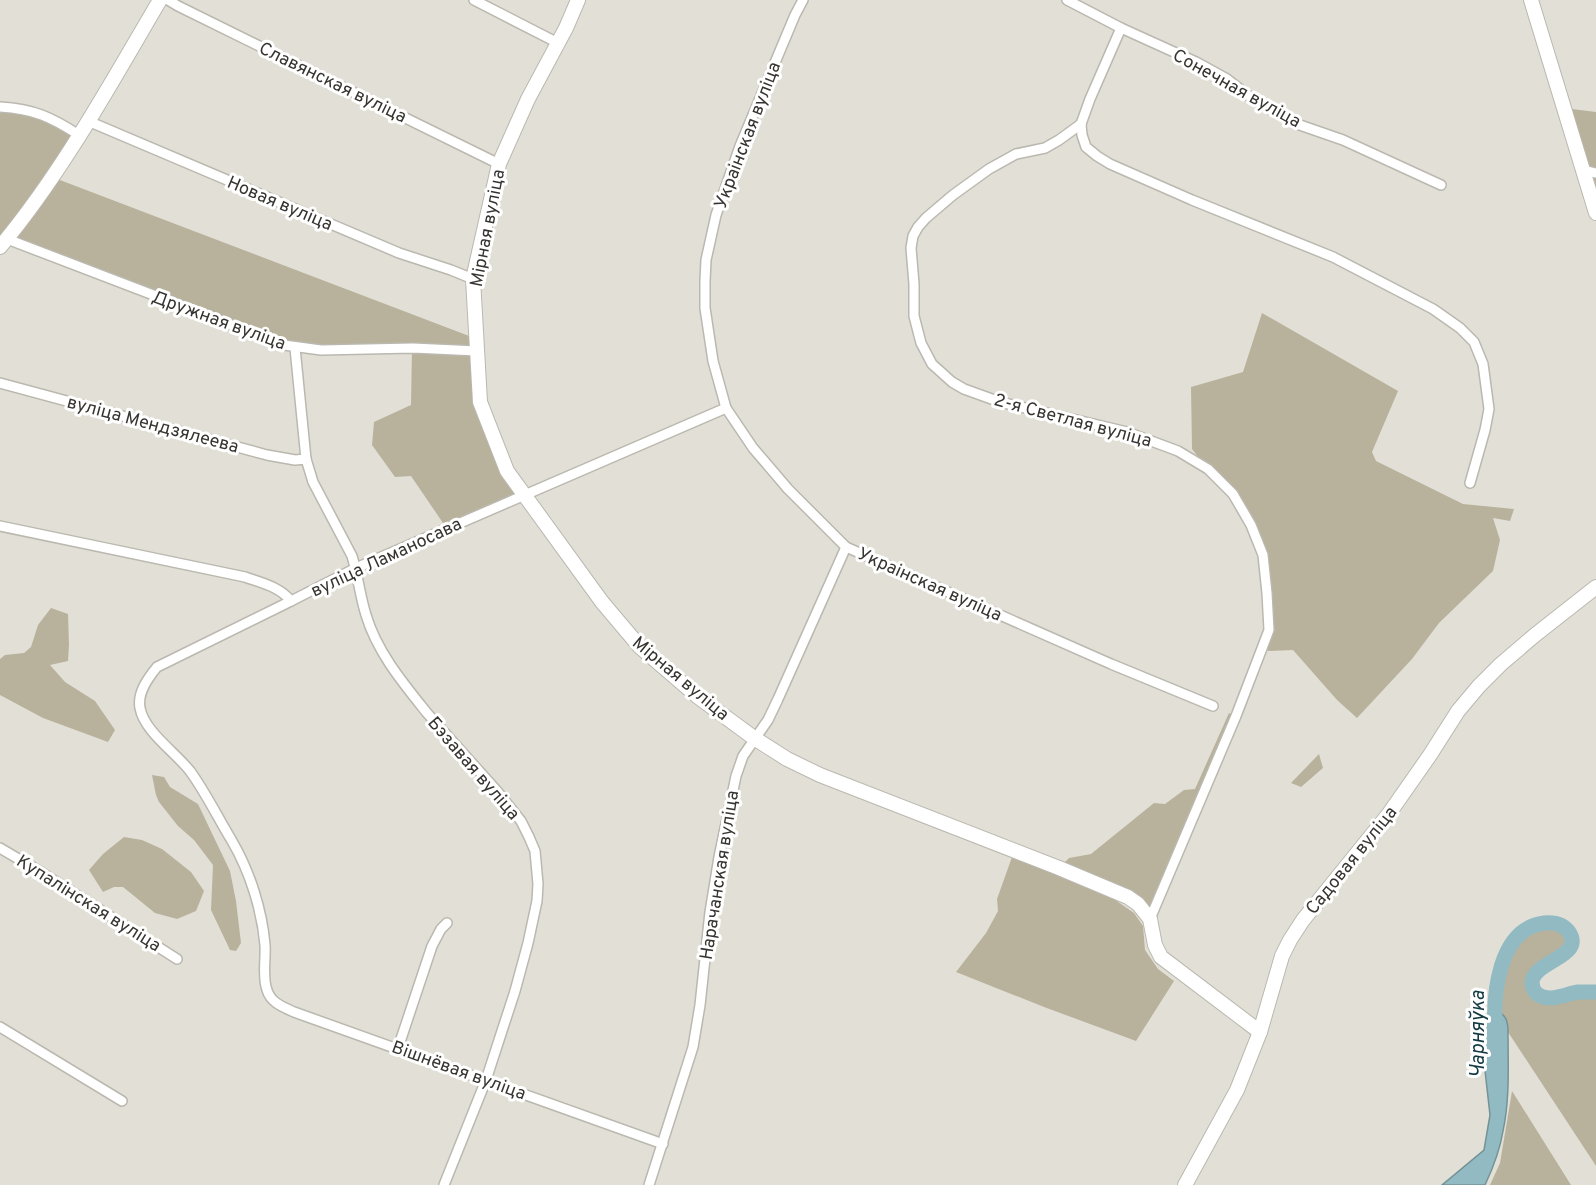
<svg xmlns="http://www.w3.org/2000/svg" width="1596" height="1185" font-family="Overpass,sans-serif">
<style>
.green{fill:#b8b29c}
.water{fill:#91bac2;stroke:#759296;stroke-width:1.5}
.lines{fill:none;stroke-linecap:round;stroke-linejoin:round}
.river{stroke:#91bac2;stroke-width:15}
.street-casing{stroke:#bab8af;stroke-width:12}
.secondary-casing{stroke:#bab8af;stroke-width:16}
.street{stroke:#fff;stroke-width:9}
.secondary{stroke:#fff;stroke-width:14}
.labels{text-anchor:middle;stroke-width:6;stroke-linejoin:round;paint-order:stroke}
.street-label{font-size:18px;fill:#353430;stroke:#fff}
.water-label{font-size:20px;font-style:italic;fill:#143b42;stroke:#fff}
</style>
<rect width="100%" height="100%" fill="#e2e0d6"/>
<g class="green">
<polygon points="0,107 26,109 79,135 52,177 477,339 480,402 525,495 443,523 411,476 395,477 372,445 374,422 411,405 412,348 308,350 8,239 0,249"/>
<polygon points="1564,108 1596,112 1596,213"/>
<polygon points="1262,313 1398,391 1372,452 1376,461 1463,504 1514,509 1510,521 1493,518 1500,540 1493,571 1439,623 1412,659 1357,718 1337,700 1293,650 1268,651 1267,593 1251,525 1192,449 1191,387 1243,372"/>
<polygon points="51,608 68,614 69,645 68,661 50,665 65,682 95,701 115,730 108,742 43,718 0,695 0,659 5,655 24,653 31,647 38,625"/>
<polygon points="1229,713 1236,716 1150,919 1144,910 1059,868 1069,858 1091,854 1154,803 1165,804 1184,790 1195,789"/>
<polygon points="1319,754 1323,768 1301,787 1291,783"/>
<polygon points="152,775 164,777 170,787 198,804 208,825 230,871 236,901 241,943 236,951 230,950 211,910 213,865 194,840 178,826 159,802 156,795"/>
<polygon points="124,837 142,840 162,849 191,872 204,891 196,911 177,919 155,913 123,887 114,887 103,892 89,870 103,854"/>
<polygon points="1012,857 1108,895 1134,913 1143,926 1145,950 1158,969 1174,981 1136,1041 1044,1007 956,972 986,933 998,911 997,899"/>
<path d="M1550,922C1558,924 1566,926 1570,934C1580,955 1546,960 1537,972C1523,990 1541,1000 1559,996C1571,993 1583,992 1596,992V1166L1508,1032V1023L1494,1011C1495,975 1506,926 1550,922Z"/>
<polygon points="1512,1091 1571,1185 1490,1185 1500,1163"/>
</g>
<path class="water" d="M1494,1011C1506,1013 1508,1021 1508,1032C1508,1064 1510,1099 1503,1131C1500,1150 1493,1168 1485,1185H1442L1484,1150L1490,1115L1481,1035L1484,1018L1488,1014Z"/>
<g class="lines">
<path class="river" d="M1495,1031C1493,995 1498,929 1544,923C1553,922 1563,924 1569,932C1585,957 1535,960 1532,982C1532,986 1534,991 1537,994C1549,1003 1565,994 1578,992C1584,992 1590,992 1596,992"/>
<g class="street-casing">
<g id="street">
<polyline points="168,0 178,6 499,164"/>
<polyline points="474,0 558,43"/>
<polyline points="803,0 795,15 740,146 716,215 706,260 705,281 705,308 713,361 726,408 753,448 788,489 846,547 1111,664 1213,706"/>
<polyline points="1067,0 1121,28 1196,62 1227,79 1254,100 1294,123 1343,140 1441,185"/>
<polyline points="1121,28 1090,99 1081,124 1059,140 1045,148 1016,154 989,169 953,195 926,218 918,227 913,236 911,248 914,284 914,316 921,343 932,364 952,382 964,389 1000,402 1127,432 1178,451 1208,469 1233,494 1251,525 1263,555 1267,593 1269,630 1236,716 1150,919"/>
<path d="M0,107C34,109 51,117 79,135"/>
<polyline points="88,121 399,253 451,270 473,279"/>
<polyline points="1081,124 1082,135 1086,147 1097,156 1110,164 1192,200 1333,257 1433,309 1460,328 1474,342 1483,364 1489,409 1485,430 1470,483"/>
<polyline points="1583,170 1596,173"/>
<polyline points="7,239 284,345 321,350 413,348 477,351"/>
<path d="M295,348L306,459L313,482L352,556C358,576 360,596 366,615C377,652 403,683 427,713L497,791L521,821L529,837L535,851L538,884L537,901L528,943L515,991L486,1080L444,1185"/>
<polyline points="0,383 267,455 295,460 306,459"/>
<path d="M0,526L245,577C262,583 280,587 291,601L356,568L726,408"/>
<path d="M291,601L157,667C148,678 137,693 140,708C144,731 175,752 190,771C206,793 218,818 232,841C250,872 262,910 265,945C266,959 262,977 267,990C271,1003 283,1007 294,1012L663,1144"/>
<polyline points="0,848 44,874 177,959"/>
<polyline points="0,1027 122,1101"/>
<polyline points="398,1048 432,946 441,929 447,923"/>
<polyline points="649,1185 693,1047 700,1005 710,912 719,857 736,776 743,756 768,720 778,699 846,547"/>
</g>
</g>
<g class="secondary-casing">
<g id="secondary">
<polyline points="578,0 566,28 528,99 499,164 473,279 480,402 507,471 602,602 640,647 697,696 754,738 787,759 820,775 1059,868 1128,897 1138,904 1150,919 1155,945 1161,957 1260,1032"/>
<polyline points="1531,0 1596,213"/>
<path d="M0,247C62,173 111,83 160,0"/>
<polyline points="1185,1185 1237,1090 1260,1032 1282,956 1290,940 1303,920 1388,815 1430,755 1458,711 1479,686 1501,664 1535,635 1596,587"/>
</g>
</g>
<use href="#street" class="street"/>
<use href="#secondary" class="secondary"/>
</g>
<g class="labels">
<g class="street-label">
<text transform="translate(333 82) rotate(26)" y="6">Славянская вуліца</text>
<text transform="translate(1237 88) rotate(29)" y="6">Сонечная вуліца</text>
<text transform="translate(747 135) rotate(-69)" y="6">Украінская вуліца</text>
<text transform="translate(280 203) rotate(23)" y="6">Новая вуліца</text>
<text transform="translate(487 228) rotate(-79)" y="6">Мірная вуліца</text>
<text transform="translate(219 320) rotate(20)" y="6">Дружная вуліца</text>
<text transform="translate(1073 420) rotate(15)" y="6">2-я Светлая вуліца</text>
<text transform="translate(153 424) rotate(15)" y="6">вуліца Мендзялеева</text>
<text transform="translate(386 557) rotate(-25)" y="6">вуліца Ламаносава</text>
<text transform="translate(930 584) rotate(24)" y="6">Украінская вуліца</text>
<text transform="translate(681 678) rotate(40)" y="6">Мірная вуліца</text>
<text transform="translate(474 768) rotate(49)" y="6">Бэзавая вуліца</text>
<text transform="translate(1351 860) rotate(-51)" y="6">Садовая вуліца</text>
<text transform="translate(719 875) rotate(-81)" y="6">Нарачанская вуліца</text>
<text transform="translate(89 903) rotate(32)" y="6">Купалінская вуліца</text>
<text transform="translate(459 1070) rotate(20)" y="6">Вішнёвая вуліца</text>
</g>
<g class="water-label">
<text transform="translate(1477 1034) rotate(-90)" y="7">Чарняўка</text>
</g>
</g>
</svg>
